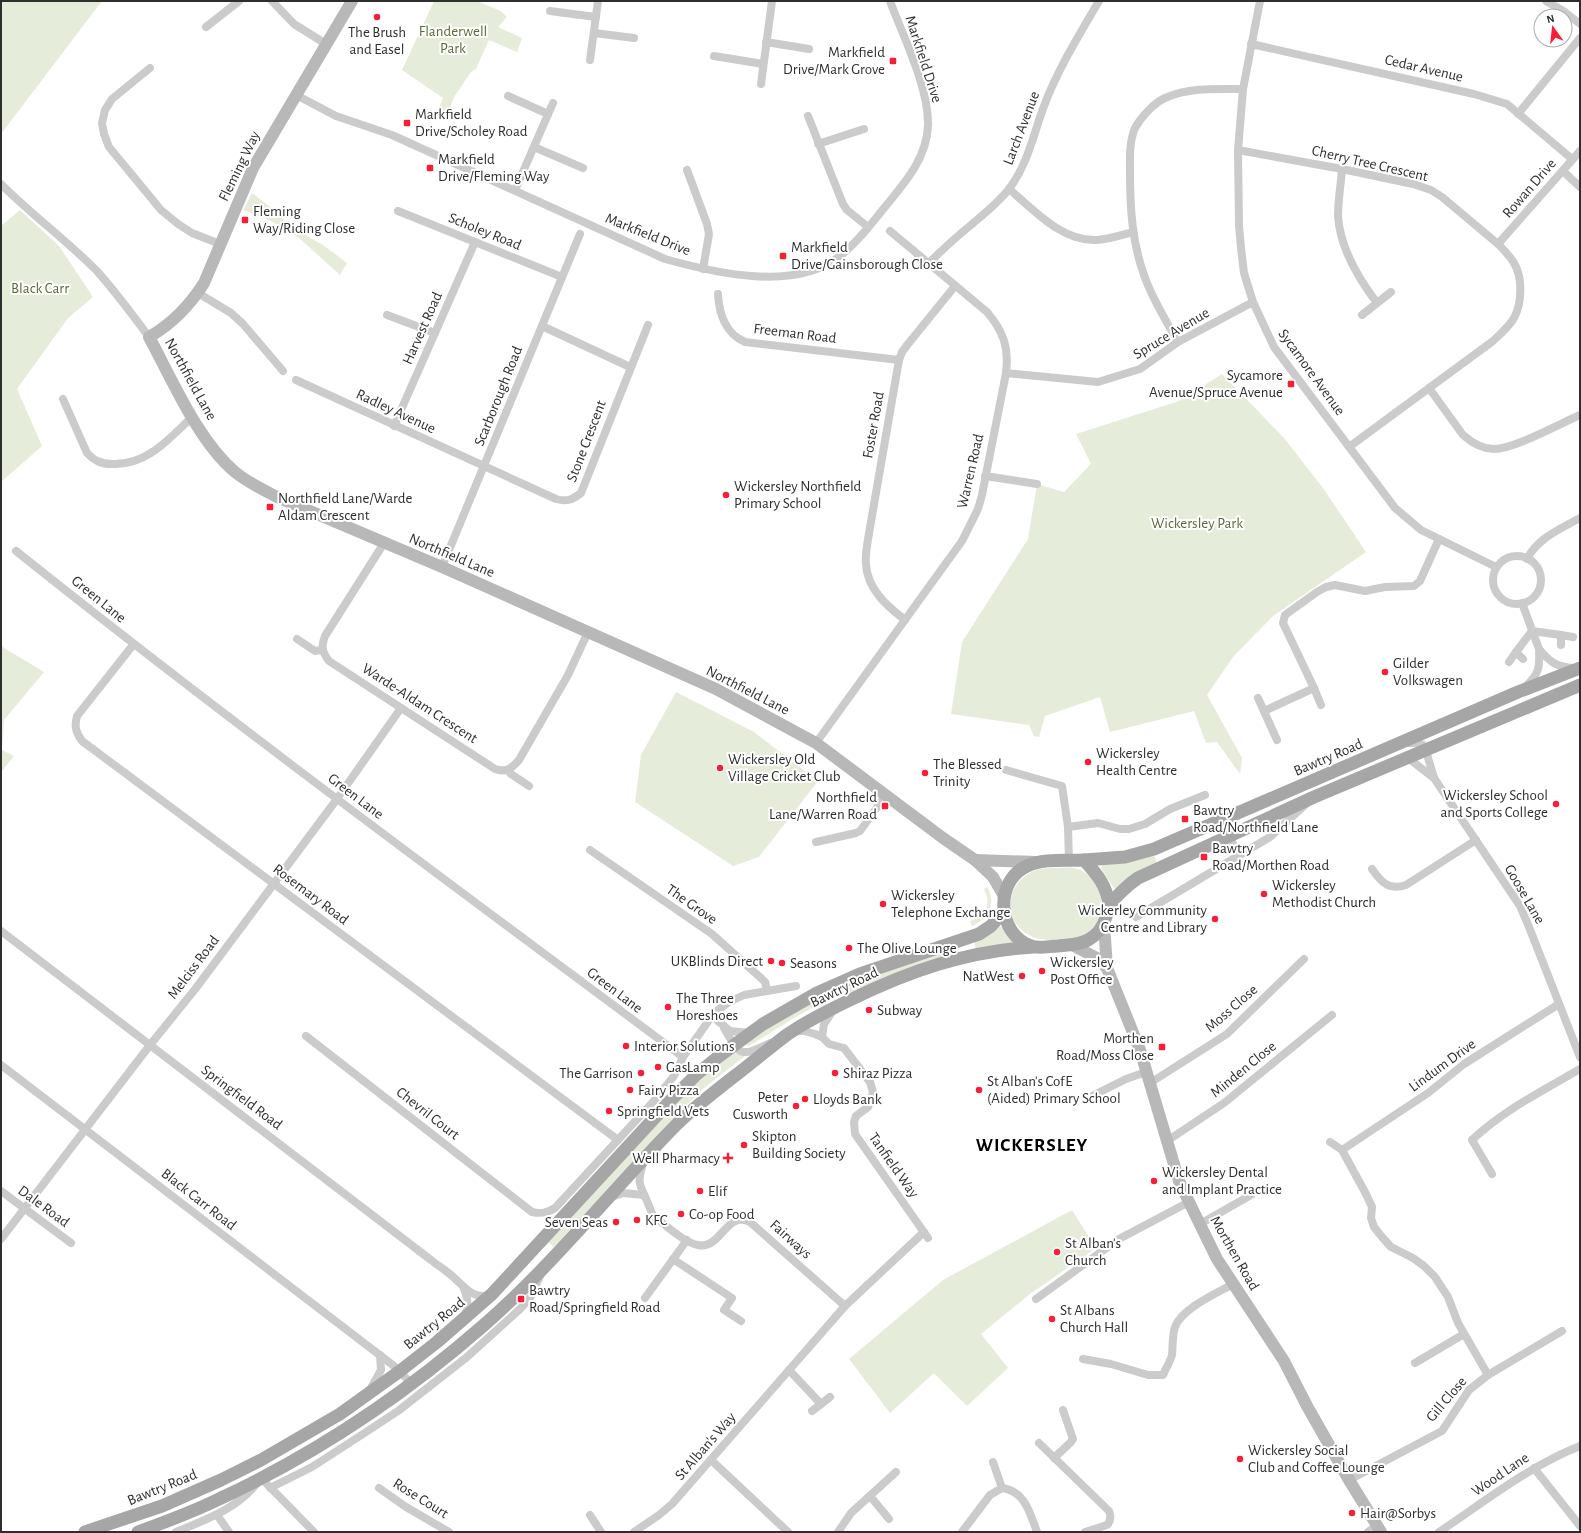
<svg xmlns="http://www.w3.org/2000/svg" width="1581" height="1533" font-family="'Alegreya Sans',sans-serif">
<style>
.green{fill:#e5edda}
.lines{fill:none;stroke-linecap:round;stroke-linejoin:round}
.street{stroke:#cbcbcb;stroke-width:8}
.secondary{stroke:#b8b8b8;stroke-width:12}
.primary{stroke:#a6a6a6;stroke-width:13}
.poi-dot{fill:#f71e36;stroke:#fff;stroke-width:1.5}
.labels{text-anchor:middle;stroke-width:4;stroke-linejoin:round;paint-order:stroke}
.park-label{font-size:15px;fill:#536e37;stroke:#fff}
.poi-label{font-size:15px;fill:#2e2e2e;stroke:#fff;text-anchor:start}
.street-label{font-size:15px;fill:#2e2e2e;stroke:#fff}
.district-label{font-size:19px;font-weight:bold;letter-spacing:1px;fill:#000;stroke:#fff}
</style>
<rect width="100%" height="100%" fill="#fff"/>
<g class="green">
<polygon points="1,1 102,1 1,134"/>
<polygon points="434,1 477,1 501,11 507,17 498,27 522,38 517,52 489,40 476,69 471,72 454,97 448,113 439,108 443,98 402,70"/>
<polygon points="252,193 274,210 291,227 323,245 347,263 340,275 298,237 269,220 243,210"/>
<polygon points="20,210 59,246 93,297 68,318 17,389 42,446 1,482 1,226"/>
<polygon points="1222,374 1284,438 1323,488 1366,552 1273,616 1233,657 1207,695 1242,758 1240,774 1217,742 1206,743 1194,711 1110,732 1100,697 1045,716 1039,737 1034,736 1029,725 951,714 962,642 1028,539 1037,484 1064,492 1091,464 1076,434 1179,401"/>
<polygon points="1,646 44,672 4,720 2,750 14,756 2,771 1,771"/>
<polygon points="676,692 754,732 818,781 759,857 733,866 635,802 641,755"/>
<polygon points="1154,855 1157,863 1116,889 1113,887 1101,868 1103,864"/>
<path d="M1056,868C1062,868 1069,867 1074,868C1108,876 1111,925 1079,937C1071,940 1060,940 1052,940C1042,940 1031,938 1023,931C1003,916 1008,884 1030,873C1038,868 1047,868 1056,868Z"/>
<path d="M987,887C997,903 988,920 972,926L970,921C986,916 992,905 984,889Z"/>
<polygon points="999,926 1002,927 1012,941 1012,943 976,949 974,941"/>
<polygon points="954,948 956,954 861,989 826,1000 794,1018 754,1043 748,1046 746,1045 746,1044 790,1013 856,981"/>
<path d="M733,1052L745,1056L704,1088L672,1119L554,1247L548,1242C607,1176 665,1108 733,1052Z"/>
<polygon points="1072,1210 1096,1248 1030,1294 981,1334 1008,1368 967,1406 934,1373 890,1413 849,1359 943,1280"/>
</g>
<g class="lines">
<g class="street">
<polyline points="272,1 294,24 326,44"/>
<polyline points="1260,1 1243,89 1238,150 1239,225 1241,248 1244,273 1253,302 1274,347 1395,508 1421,530 1496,567"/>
<polyline points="1546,1 1565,12 1580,24"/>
<polyline points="550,11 596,17"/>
<polyline points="206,27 239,1"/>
<polyline points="594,33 634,38"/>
<polyline points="766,42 809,49"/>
<polyline points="1251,44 1474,94 1507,104 1572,159"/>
<polyline points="714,56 763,64"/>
<polyline points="590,60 598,1"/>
<polyline points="150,68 112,99 105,110 102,123 104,134 109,147 161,210 178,224 192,233 220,244"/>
<polyline points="761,84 772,1"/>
<path d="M296,95L336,116L392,135L665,259C715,273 796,292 840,256C859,241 874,220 889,202C908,179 927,156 928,125C929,88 903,36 890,1"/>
<polyline points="508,96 548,114"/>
<polyline points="1518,114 1580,38"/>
<polyline points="808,116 843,204 847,210 868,227"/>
<polyline points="818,144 864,129"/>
<polyline points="534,147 583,168"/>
<path d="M1238,150L1342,169L1413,184L1431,190L1442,197L1498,244C1504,250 1510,256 1514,263C1523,278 1522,303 1514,318C1509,327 1500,334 1493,341L1349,447"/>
<path d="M1342,169C1341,184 1338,200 1338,216C1340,248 1358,278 1377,303"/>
<polyline points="687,170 707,224 709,234 703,269"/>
<polyline points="1563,171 1580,187"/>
<path d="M1,184C31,214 66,240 96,270C115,291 132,314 149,337"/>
<path d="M1009,189C1034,210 1062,242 1097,240C1110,239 1122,235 1133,232"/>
<polyline points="515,190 553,103"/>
<polyline points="398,211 562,277"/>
<polyline points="1498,244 1580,151"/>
<path d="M929,263C942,250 956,237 971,225C985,213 998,203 1009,189C1028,164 1033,135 1044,106C1058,69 1079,35 1099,1"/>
<polyline points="198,293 231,313 243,324 283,371"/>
<path d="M718,294C719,314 726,334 745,342L899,360"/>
<polyline points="387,315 435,333"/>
<polyline points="1362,315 1391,292"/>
<polyline points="542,326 630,367"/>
<path d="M1178,342C1166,320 1152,299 1144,275C1132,242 1130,207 1130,173C1130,158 1129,142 1135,128C1141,117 1154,103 1165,98C1190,87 1217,89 1243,89"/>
<polyline points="1006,373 1098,382 1140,369 1178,342 1253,302"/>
<path d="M296,380L556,499C567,502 572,500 581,493L648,325"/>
<path d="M1429,388L1463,435C1471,442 1482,449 1494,449C1514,449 1559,424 1580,415"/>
<path d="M63,399L87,453C95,461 101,464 112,464C146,466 169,439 192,417"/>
<polyline points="394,426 475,242"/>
<polyline points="985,476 1037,484"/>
<path d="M384,543L325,636C321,646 322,652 329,661L495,769C506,773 512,768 519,760L568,675L588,632"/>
<path d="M16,551C234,725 459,890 683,1057"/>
<circle cx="1517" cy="580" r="24"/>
<path d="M1527,559C1538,538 1560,529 1580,518"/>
<polyline points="442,567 580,234"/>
<polyline points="1522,603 1539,649"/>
<path d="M905,620C887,606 867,589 866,564C865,556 867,547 868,539L899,360L902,352L908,344L955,286"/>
<polyline points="297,639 315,651 322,650"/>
<path d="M133,645L77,716C74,727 76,732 82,741L618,1140"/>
<polyline points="1561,645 1561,635 1573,637"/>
<polyline points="1516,652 1532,631 1561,635"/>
<polyline points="1509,662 1516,652 1523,659"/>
<path d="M1525,687C1539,674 1540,668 1539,649C1550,662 1556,667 1574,668"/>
<polyline points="1314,688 1321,705"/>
<polyline points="1258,698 1277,740"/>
<polyline points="1264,711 1314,688 1283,623 1285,615 1317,592 1326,587 1335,585 1365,591 1385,587 1414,586 1420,581 1439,539"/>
<path d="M816,743L962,541L978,509L982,495L1006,373C1009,348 1004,332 987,312L890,231"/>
<polyline points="1406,743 1419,743 1423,745 1426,751 1434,778 1520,906 1529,927 1580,1057"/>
<polyline points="1408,758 1434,778"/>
<polyline points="508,770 511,774 529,786"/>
<polyline points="1006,770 1062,786 1068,827 1069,861"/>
<polyline points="1068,827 1098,823 1120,829 1129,829 1145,824 1170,809 1205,795"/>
<polyline points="1229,835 1238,855"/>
<polyline points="816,842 856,833 860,831 886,795"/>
<polyline points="590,850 712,934 762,979 765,982 767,990"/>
<path d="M1372,869C1381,882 1389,891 1406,885L1476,840"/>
<polyline points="1136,917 1270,837 1306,804"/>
<path d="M1,931L431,1260C437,1265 444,1269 451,1275C463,1285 472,1300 490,1295"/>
<polyline points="712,1016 730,1031 750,1033"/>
<path d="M724,1028C741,1057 740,1057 770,1043"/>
<polyline points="795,1031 804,1031 815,1034 822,1037 829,1044 844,1048 870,1082 873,1092 871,1100 868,1107 856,1116 854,1122 855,1134 928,1238"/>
<path d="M306,1036L532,1212C541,1214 547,1213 555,1208L653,1102L674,1076L683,1057L712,1016L718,1010L729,1002L744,995L796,986"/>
<polyline points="822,1037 824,1024 834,1009"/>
<polyline points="1,1065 394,1366 412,1384"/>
<polyline points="1150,1083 1227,1034 1304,959"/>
<polyline points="1092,1096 1126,1079 1146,1072"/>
<polyline points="1167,1141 1224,1103 1332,1015"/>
<polyline points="1330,1142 1342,1150 1366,1194 1372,1207 1371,1218 1374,1227 1382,1237 1391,1247 1413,1258 1424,1266 1435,1277 1448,1297 1458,1323 1488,1375"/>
<polyline points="1342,1150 1428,1093 1464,1064 1559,1004"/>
<path d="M643,1164C637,1183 639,1183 647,1201C649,1206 651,1211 653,1216C665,1224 684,1243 698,1245C721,1250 726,1210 750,1222L845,1306"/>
<path d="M1492,1174L1472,1140C1504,1110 1542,1091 1580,1069"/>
<polyline points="1,1191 71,1243"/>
<polyline points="612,1197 623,1193 644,1195"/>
<polyline points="1200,1224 1251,1195"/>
<polyline points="1,1239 150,1045 196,988 337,799 401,708"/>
<polyline points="673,1259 732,1298 724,1310 741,1321"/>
<path d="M464,1289C468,1299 469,1306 464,1317"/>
<polyline points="645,1298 687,1240"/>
<polyline points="1036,1299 1119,1239 1189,1202"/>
<path d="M1083,1359L1111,1364L1148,1375H1163C1166,1368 1170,1362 1172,1355C1173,1346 1172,1336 1175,1327C1181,1309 1217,1293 1233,1284"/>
<polyline points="1415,1363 1464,1334"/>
<polyline points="789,1370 821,1404"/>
<polyline points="371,1388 381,1370 380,1355"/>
<polyline points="812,1411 830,1397"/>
<path d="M1039,1443L1109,1511C1111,1516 1111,1521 1107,1525L1085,1532"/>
<polyline points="1054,1458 1070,1443 1073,1439 1063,1410"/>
<polyline points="711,1460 788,1532"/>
<path d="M993,1462L1002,1488C1025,1491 1030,1513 1037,1532"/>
<polyline points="1534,1468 1580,1526"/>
<polyline points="1349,1480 1442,1431 1469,1390 1488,1375 1562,1331"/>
<polyline points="270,1488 312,1467 363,1434 398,1411 467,1357 520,1309 530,1298 541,1274"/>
<polyline points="379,1488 406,1507 449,1532"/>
<polyline points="870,1496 889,1519"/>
<polyline points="217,1515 229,1532"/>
<polyline points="590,1515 601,1532"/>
<path d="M176,1532C208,1519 241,1507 261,1478L314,1532"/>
<polyline points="634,1532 659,1515 672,1504 845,1306 924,1232"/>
<polyline points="838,1532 851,1513 896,1472"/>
<polyline points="962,1532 990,1495 1002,1488"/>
<polyline points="1368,1532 1376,1526"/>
<path d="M1439,1532C1484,1502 1529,1466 1580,1446"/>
</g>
<g class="secondary">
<path d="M352,1L253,168L204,283C190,305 172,324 149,337C172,379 198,441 235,472C247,482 262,489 277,497L442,567L716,689L816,743L943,838L975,860L993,877L1004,896"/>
<polyline points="975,860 1036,862"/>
<polyline points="1104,924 1107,968 1140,1050 1179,1181 1189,1202 1217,1259 1284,1361 1307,1406 1349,1480 1381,1532"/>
<polyline points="1072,945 1097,958 1107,968"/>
</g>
<g class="primary">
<polyline points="1084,860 1125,857 1154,849 1518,692 1580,668"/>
<path d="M1109,905C1107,886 1097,874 1084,860C1066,861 1044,858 1027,866C994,881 997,934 1031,946C1038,949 1050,946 1058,946C1068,945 1079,945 1088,940C1097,935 1103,927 1106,917C1107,913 1107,908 1110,905C1116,896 1129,884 1138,878L1314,797L1580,685"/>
<polyline points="85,1532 162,1506 221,1480 261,1460 340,1414 400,1371 437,1342 492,1294 671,1100 696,1075 718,1057 763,1024 817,993 860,974 979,934 991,926 1004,911"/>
<path d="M138,1532C165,1522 193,1512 219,1499C316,1454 404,1395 484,1325C554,1264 612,1190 677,1124C698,1104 722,1086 745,1068C759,1057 773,1045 788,1034C807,1021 829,1010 850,1000C909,971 967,951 1033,947"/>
</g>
</g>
<g class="poi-dot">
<circle cx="377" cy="17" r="4"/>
<rect x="889" y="57" width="8" height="8" rx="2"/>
<rect x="403" y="119" width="8" height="8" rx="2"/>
<rect x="426" y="164" width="8" height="8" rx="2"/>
<rect x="241" y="216" width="8" height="8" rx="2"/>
<rect x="779" y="252" width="8" height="8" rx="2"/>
<rect x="1287" y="380" width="8" height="8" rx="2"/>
<circle cx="726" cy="495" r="4"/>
<rect x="266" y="503" width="8" height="8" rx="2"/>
<circle cx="1385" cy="672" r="4"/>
<circle cx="1088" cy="762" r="4"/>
<circle cx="720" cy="768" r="4"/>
<circle cx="925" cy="773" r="4"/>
<circle cx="1556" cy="804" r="4"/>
<rect x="881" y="802" width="8" height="8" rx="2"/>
<rect x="1181" y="815" width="8" height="8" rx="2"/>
<rect x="1200" y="853" width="8" height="8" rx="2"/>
<circle cx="1264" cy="894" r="4"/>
<circle cx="883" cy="904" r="4"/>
<circle cx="1215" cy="919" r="4"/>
<circle cx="849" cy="948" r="4"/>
<circle cx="771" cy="961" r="4"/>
<circle cx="782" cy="963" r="4"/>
<circle cx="1042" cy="971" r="4"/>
<circle cx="1022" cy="976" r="4"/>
<circle cx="668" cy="1007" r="4"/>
<circle cx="869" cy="1010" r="4"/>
<circle cx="626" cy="1046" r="4"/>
<rect x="1158" y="1043" width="8" height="8" rx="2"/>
<circle cx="658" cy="1067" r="4"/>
<circle cx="641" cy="1073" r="4"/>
<circle cx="835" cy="1073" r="4"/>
<circle cx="630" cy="1090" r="4"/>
<circle cx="979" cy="1090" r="4"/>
<circle cx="805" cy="1099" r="4"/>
<circle cx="796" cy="1106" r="4"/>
<circle cx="609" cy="1111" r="4"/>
<circle cx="744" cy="1145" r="4"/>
<path d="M726 1152h4v4h4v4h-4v4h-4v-4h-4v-4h4z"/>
<circle cx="1154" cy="1181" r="4"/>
<circle cx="700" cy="1191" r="4"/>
<circle cx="681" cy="1214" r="4"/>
<circle cx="637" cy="1220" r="4"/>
<circle cx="616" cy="1222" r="4"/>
<circle cx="1057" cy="1252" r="4"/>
<rect x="517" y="1295" width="8" height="8" rx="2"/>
<circle cx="1052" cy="1319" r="4"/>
<circle cx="1240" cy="1459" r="4"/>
<circle cx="1352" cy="1513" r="4"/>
</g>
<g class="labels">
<g class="park-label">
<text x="453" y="36">Flanderwell<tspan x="453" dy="17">Park</tspan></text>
<text x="40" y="293">Black Carr</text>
<text x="1197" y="528">Wickersley Park</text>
</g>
<g class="poi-label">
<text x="377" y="37" text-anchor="middle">The Brush<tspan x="377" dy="17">and Easel</tspan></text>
<text x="885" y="57" text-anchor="end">Markfield<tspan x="885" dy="17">Drive/Mark Grove</tspan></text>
<text x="415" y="119">Markfield<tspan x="415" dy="17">Drive/Scholey Road</tspan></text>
<text x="438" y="164">Markfield<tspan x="438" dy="17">Drive/Fleming Way</tspan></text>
<text x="253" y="216">Fleming<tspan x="253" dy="17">Way/Riding Close</tspan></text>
<text x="791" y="252">Markfield<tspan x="791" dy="17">Drive/Gainsborough Close</tspan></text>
<text x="1283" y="380" text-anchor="end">Sycamore<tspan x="1283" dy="17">Avenue/Spruce Avenue</tspan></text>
<text x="734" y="491">Wickersley Northfield<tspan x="734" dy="17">Primary School</tspan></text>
<text x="278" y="503">Northfield Lane/Warde<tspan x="278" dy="17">Aldam Crescent</tspan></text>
<text x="1393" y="668">Gilder<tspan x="1393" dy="17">Volkswagen</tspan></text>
<text x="1096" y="758">Wickersley<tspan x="1096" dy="17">Health Centre</tspan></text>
<text x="728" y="764">Wickersley Old<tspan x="728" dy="17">Village Cricket Club</tspan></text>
<text x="933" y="769">The Blessed<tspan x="933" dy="17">Trinity</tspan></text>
<text x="1548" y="800" text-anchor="end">Wickersley School<tspan x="1548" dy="17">and Sports College</tspan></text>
<text x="877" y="802" text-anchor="end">Northfield<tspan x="877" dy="17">Lane/Warren Road</tspan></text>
<text x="1193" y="815">Bawtry<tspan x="1193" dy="17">Road/Northfield Lane</tspan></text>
<text x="1212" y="853">Bawtry<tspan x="1212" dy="17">Road/Morthen Road</tspan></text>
<text x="1272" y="890">Wickersley<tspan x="1272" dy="17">Methodist Church</tspan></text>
<text x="891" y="900">Wickersley<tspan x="891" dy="17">Telephone Exchange</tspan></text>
<text x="1207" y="915" text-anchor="end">Wickerley Community<tspan x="1207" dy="17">Centre and Library</tspan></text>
<text x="857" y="953">The Olive Lounge</text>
<text x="763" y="966" text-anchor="end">UKBlinds Direct</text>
<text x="1050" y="967">Wickersley<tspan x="1050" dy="17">Post Office</tspan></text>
<text x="790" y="968">Seasons</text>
<text x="1014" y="981" text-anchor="end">NatWest</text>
<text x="676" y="1003">The Three<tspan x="676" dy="17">Horeshoes</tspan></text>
<text x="877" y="1015">Subway</text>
<text x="1154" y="1043" text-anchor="end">Morthen<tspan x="1154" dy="17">Road/Moss Close</tspan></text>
<text x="634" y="1051">Interior Solutions</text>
<text x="666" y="1072">GasLamp</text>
<text x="633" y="1078" text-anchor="end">The Garrison</text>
<text x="843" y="1078">Shiraz Pizza</text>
<text x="987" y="1086">St Alban's CofE<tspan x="987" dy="17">(Aided) Primary School</tspan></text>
<text x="638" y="1095">Fairy Pizza</text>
<text x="788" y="1102" text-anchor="end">Peter<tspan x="788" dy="17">Cusworth</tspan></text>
<text x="813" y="1104">Lloyds Bank</text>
<text x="617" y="1116">Springfield Vets</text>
<text x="752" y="1141">Skipton<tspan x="752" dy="17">Building Society</tspan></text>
<text x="720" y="1163" text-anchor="end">Well Pharmacy</text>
<text x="1162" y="1177">Wickersley Dental<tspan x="1162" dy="17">and Implant Practice</tspan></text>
<text x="708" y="1196">Elif</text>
<text x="689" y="1219">Co-op Food</text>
<text x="645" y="1225">KFC</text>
<text x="608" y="1227" text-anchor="end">Seven Seas</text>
<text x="1065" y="1248">St Alban's<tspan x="1065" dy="17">Church</tspan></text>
<text x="529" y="1295">Bawtry<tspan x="529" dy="17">Road/Springfield Road</tspan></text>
<text x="1060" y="1315">St Albans<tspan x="1060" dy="17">Church Hall</tspan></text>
<text x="1248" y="1455">Wickersley Social<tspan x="1248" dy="17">Club and Coffee Lounge</tspan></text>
<text x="1360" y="1518">Hair@Sorbys</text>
</g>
<g class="street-label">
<text transform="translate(924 59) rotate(72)" y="5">Markfield Drive</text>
<text transform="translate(1424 68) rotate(13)" y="5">Cedar Avenue</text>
<text transform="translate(1021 128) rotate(-69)" y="5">Larch Avenue</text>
<text transform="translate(1370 163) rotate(13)" y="5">Cherry Tree Crescent</text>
<text transform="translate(239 166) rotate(-64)" y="5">Fleming Way</text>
<text transform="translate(1529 188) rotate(-49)" y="5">Rowan Drive</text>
<text transform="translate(485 231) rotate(22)" y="5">Scholey Road</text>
<text transform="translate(648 234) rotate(22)" y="5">Markfield Drive</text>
<text transform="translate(422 328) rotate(-66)" y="5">Harvest Road</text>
<text transform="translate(795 333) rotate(7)" y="5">Freeman Road</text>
<text transform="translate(1171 333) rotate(-31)" y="5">Spruce Avenue</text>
<text transform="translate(1312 372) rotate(54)" y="5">Sycamore Avenue</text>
<text transform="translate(191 379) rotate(61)" y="5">Northfield Lane</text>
<text transform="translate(498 396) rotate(-68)" y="5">Scarborough Road</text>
<text transform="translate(396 411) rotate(25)" y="5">Radley Avenue</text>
<text transform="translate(873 425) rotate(-80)" y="5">Foster Road</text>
<text transform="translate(586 441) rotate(-69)" y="5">Stone Crescent</text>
<text transform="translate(970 471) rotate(-77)" y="5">Warren Road</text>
<text transform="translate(452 555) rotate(23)" y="5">Northfield Lane</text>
<text transform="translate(99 599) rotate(39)" y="5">Green Lane</text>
<text transform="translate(748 690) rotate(27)" y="5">Northfield Lane</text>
<text transform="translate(420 703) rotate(33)" y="5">Warde-Aldam Crescent</text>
<text transform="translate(1328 757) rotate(-23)" y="5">Bawtry Road</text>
<text transform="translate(356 796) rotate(37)" y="5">Green Lane</text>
<text transform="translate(311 894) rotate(37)" y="5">Rosemary Road</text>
<text transform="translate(1525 894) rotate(60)" y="5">Goose Lane</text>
<text transform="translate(692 904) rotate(35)" y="5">The Grove</text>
<text transform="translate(193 967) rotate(-53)" y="5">Melciss Road</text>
<text transform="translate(844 987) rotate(-26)" y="5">Bawtry Road</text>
<text transform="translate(615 990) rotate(37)" y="5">Green Lane</text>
<text transform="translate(1231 1008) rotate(-41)" y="5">Moss Close</text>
<text transform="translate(1442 1065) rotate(-36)" y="5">Lindum Drive</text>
<text transform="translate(1243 1069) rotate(-39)" y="5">Minden Close</text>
<text transform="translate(242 1097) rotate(37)" y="5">Springfield Road</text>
<text transform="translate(428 1113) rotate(38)" y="5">Chevril Court</text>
<text transform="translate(894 1165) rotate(55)" y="5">Tanfield Way</text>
<text transform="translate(199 1199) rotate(38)" y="5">Black Carr Road</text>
<text transform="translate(44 1206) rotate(36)" y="5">Dale Road</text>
<text transform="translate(791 1239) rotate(42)" y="5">Fairways</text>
<text transform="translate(1235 1253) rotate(60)" y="5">Morthen Road</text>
<text transform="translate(434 1323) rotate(-39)" y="5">Bawtry Road</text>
<text transform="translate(1446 1399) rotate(-50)" y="5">Gill Close</text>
<text transform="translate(705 1446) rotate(-49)" y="5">St Alban's Way</text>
<text transform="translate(1500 1474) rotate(-34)" y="5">Wood Lane</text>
<text transform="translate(162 1487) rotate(-22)" y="5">Bawtry Road</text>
<text transform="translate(421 1498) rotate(32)" y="5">Rose Court</text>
</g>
<g class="district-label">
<text x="1032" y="1151">WICKERSLEY</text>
</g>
</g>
<rect width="1581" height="1533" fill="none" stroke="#2e2e2e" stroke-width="4"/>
<g transform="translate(1553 28) rotate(345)"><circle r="19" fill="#ffffff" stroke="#ababab"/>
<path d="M0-3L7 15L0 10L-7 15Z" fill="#f71e36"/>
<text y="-6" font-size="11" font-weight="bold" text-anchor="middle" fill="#2e2e2e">N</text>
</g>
</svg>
